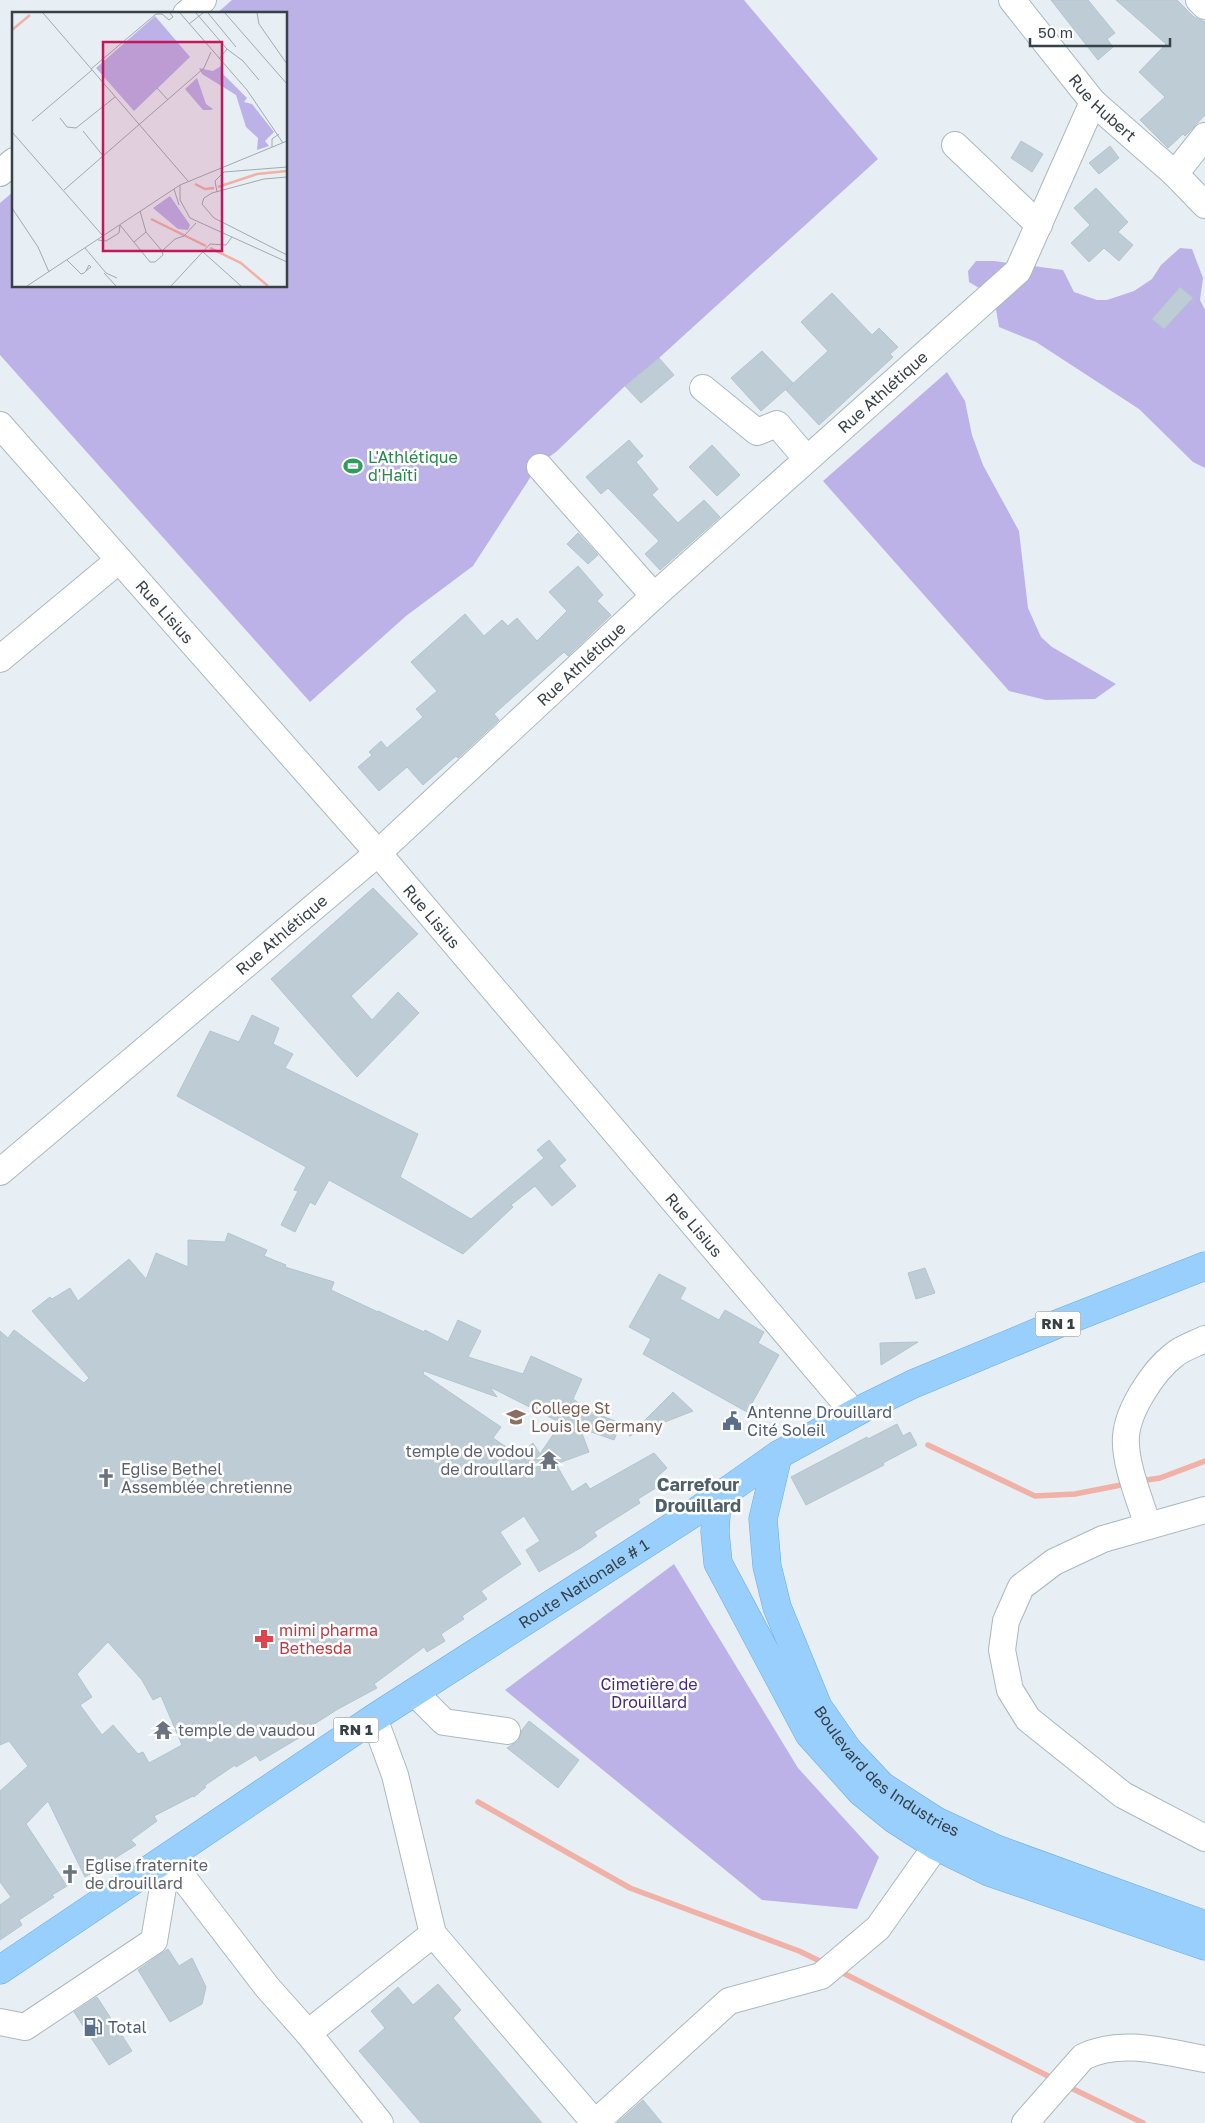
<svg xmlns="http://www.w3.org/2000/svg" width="1205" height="2123" font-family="'Golos Text',sans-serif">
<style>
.green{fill:#bcb2e8}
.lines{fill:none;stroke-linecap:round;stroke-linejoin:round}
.stream{stroke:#f0b1a6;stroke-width:5.5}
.building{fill:#becdd5;stroke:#b1c5d0;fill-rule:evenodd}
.minor-casing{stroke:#abb8bf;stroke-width:28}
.major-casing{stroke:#68ace2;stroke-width:29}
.minor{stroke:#fff;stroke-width:26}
.major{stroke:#99cffd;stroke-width:28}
.labels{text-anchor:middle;stroke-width:5;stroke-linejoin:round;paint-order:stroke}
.shield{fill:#fff;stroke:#737b7e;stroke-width:1}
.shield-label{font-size:15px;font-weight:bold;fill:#374247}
.street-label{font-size:16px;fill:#374247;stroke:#fff}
.leisure-label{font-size:16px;fill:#27864d;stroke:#fff;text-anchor:start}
.education-label{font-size:16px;fill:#785e54;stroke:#fff;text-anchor:start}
.service-label{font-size:16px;fill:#4e5e75;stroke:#fff;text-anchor:start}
.worship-label{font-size:16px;fill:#5b616d;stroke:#fff;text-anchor:start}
.health-label{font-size:16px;fill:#be3a42;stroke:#fff;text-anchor:start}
.park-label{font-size:16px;fill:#472a79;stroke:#fff}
.neighbourhood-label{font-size:18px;font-weight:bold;fill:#4e616a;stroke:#fff}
.inset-river{fill:none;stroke:#f0b1a6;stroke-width:2.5}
.inset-road{fill:none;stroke:#a1aaaf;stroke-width:1}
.view{fill:#c2185b;fill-opacity:0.15;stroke:#c2185b;stroke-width:2.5}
.inset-edge{fill:none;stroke:#374247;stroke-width:2.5}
</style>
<rect width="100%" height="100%" fill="#e8eff4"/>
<g class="green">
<polygon points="232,0 744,0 878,159 659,358 625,386 556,452 539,464 473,566 406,616 310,702 0,355 0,203 14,191 14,286 286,286 286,14 216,14"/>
<polygon points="1180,248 1192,249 1203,278 1200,300 1205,310 1205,468 1193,462 1139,409 1036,342 999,327 994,297 969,282 968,271 976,261 994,261 1063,270 1074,292 1097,300 1107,300 1134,291 1152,279 1161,265"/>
<polygon points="947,372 965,401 972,435 983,465 1019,531 1028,608 1041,637 1052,647 1116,684 1095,699 1046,700 1009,691 823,481"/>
<polygon points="674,1564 798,1768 879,1857 857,1909 762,1900 505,1690"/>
</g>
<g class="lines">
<g class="stream">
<polyline points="928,1445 1035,1496 1075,1494 1126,1484"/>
<polyline points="1140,1481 1160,1478 1205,1461"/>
<polyline points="478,1802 630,1888 799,1951 824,1963"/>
<polyline points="839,1971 1054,2079"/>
<polyline points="1067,2086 1143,2123"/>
</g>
</g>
<g class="building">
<polygon points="1051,0 1088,0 1115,33 1107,39 1113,47 1098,60"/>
<polygon points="1116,0 1177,0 1194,17 1205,22 1205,115 1188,133 1185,136 1183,134 1168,148 1140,120 1165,97 1139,72 1166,44"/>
<polygon points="1021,141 1043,154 1032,172 1011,158"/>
<polygon points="1110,146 1119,158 1099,174 1089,163"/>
<polygon points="1096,188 1128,222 1118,232 1133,245 1119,261 1104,248 1089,262 1071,243 1090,225 1074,208"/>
<polygon points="1180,287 1193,298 1164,329 1152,319"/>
<polygon points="832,293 872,335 879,328 898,347 890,354 893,357 819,425 786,390 828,351 801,322"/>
<polygon points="762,351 793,383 761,411 731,378"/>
<polygon points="659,358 674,375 641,403 625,386"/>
<polygon points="629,440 643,456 636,462 658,489 652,495 678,523 704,500 720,517 660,570 645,554 659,541 608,488 601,494 586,477"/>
<polygon points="712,445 740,475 717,496 689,467"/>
<polygon points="578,533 598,555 588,564 567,544"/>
<polygon points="578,566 603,595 597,601 611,615 568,656 564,652 494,714 499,720 458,758 456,756 423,785 407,767 379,791 358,767 372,755 369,752 381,741 387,748 423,717 416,709 437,691 411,662 465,614 484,636 502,620 508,626 517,618 537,641 567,611 549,592"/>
<polygon points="373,888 418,934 351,996 372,1020 398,992 419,1013 357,1077 271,979"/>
<polygon points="252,1015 279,1028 273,1044 293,1054 285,1068 418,1134 400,1177 471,1219 544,1158 537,1150 549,1140 566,1160 559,1166 576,1186 552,1206 535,1186 511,1205 513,1207 463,1254 329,1180 315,1205 310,1202 295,1232 281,1225 298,1191 294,1190 306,1167 177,1096 210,1031 239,1042"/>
<path d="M228,1233L267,1250L264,1256L286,1265L285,1267L334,1282L331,1290L378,1312V1311L424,1332L425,1330L448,1342L458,1320L481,1331L468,1357L523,1374L531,1356L582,1379L573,1399L591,1412L621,1423L614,1440L580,1428L589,1452L556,1464L572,1492L586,1483L590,1489L654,1453L667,1468L657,1477L659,1486L638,1499L640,1503L594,1532L597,1536L582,1547L539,1572L526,1550L540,1541L524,1516L500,1532L521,1564L481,1591L487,1599L462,1616L464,1619L441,1634L445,1641L427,1652L424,1647L374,1684L377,1688L338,1709L305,1730L307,1733L260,1761L256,1755L236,1767L235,1765L204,1786L206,1787L194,1797L193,1796L154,1816L157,1821L131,1840L136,1845L85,1877L48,1801L26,1824L67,1886L52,1895L54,1897L19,1920L22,1925L0,1940V1905L11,1897L0,1882V1791L28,1766L9,1741L0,1745V1331L8,1338L14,1330L84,1383L89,1378L32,1311L50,1297L52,1299L70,1288L78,1301L129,1259L146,1279L156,1253L188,1267V1240L225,1242ZM424,1371L497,1397L490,1387L561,1423L540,1454L533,1443L518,1455L493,1438L501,1427L423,1374ZM108,1642L142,1680L153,1700L161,1696L182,1745L149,1763L143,1752L138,1754L113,1725L102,1735L80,1705L92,1697L77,1674Z"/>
<polygon points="925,1268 935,1293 916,1299 908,1273"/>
<polygon points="659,1274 686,1288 680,1299 719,1320 725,1310 764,1332 758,1343 779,1355 747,1412 643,1354 651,1339 629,1327"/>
<polygon points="918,1342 881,1365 880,1343"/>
<polygon points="673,1392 693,1411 629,1436"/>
<polygon points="897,1424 903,1436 910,1432 917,1445 883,1463 884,1465 806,1505 791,1477 867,1437 868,1439"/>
<polygon points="529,1721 579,1760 558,1788 507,1748 518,1741 522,1730"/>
<polygon points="168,1949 179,1966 192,1958 206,1987 202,2004 170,2022 138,1970"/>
<polygon points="438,1984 461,2010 453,2018 542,2123 421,2123 359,2051 385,2028 371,2011 398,1987 413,2005"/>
<polygon points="97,1997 132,2051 109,2065 74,2012"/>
<polygon points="643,2100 662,2123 617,2123"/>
</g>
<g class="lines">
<g class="minor-casing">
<g id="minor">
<path id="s1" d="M1012,0L1093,102L1175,174L1205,205"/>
<polyline points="1199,0 1205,6"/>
<polyline points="186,14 203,0"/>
<polyline points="955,145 1039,225"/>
<polyline points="0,173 14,161"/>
<polyline points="1175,174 1205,136"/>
<polyline points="703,388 757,432 777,424 806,458"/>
<path id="s2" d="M0,425L378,853L854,1413"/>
<polyline points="540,467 654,596"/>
<polyline points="0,659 119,560"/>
<path id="s3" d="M0,1172L378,853L654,596L1018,271L1093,102"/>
<polyline points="1205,1510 1103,1539 1054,1562 1021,1587 1006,1621 1002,1650 1010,1690 1028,1719 1123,1795 1205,1838"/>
<path d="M1148,1526C1140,1500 1124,1463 1126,1436C1128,1410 1153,1371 1174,1355C1182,1348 1195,1344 1205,1339"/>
<polyline points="414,1692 444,1722 507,1731"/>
<polyline points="374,1718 395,1775 433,1934 595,2123"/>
<polyline points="168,1858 267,1987 308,2033 380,2123"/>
<polyline points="0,2022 25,2027 154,1941 168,1858"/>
<polyline points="308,2033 433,1934"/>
<polyline points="595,2123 729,2001 821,1976 878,1928 936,1846"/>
<path d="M1025,2123L1083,2057C1121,2038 1165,2052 1205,2059"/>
</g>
</g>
<g class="major-casing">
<g id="major">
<path id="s4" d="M778,1455L763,1519L767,1566L777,1607L818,1707L848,1750L882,1786L936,1821L996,1849L1205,1925"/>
<polyline points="717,1498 715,1532 718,1563 809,1734 861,1792 894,1819 936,1846 989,1872 1205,1946"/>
<path id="s5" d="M0,1970L374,1718L717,1498L778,1455L862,1409L913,1384L1055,1325L1205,1266"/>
</g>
</g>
<use href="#minor" class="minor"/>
<use href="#major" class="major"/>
</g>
<defs>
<g id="stadium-bare" transform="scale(1.5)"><path d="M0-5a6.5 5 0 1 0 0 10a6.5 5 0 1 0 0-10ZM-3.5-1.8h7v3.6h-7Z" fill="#2e9e5b" stroke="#fff" stroke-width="2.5" paint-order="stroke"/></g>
<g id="school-bare" transform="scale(1.5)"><path d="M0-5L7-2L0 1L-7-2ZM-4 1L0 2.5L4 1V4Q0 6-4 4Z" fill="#8d6e63" stroke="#fff" stroke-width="2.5" paint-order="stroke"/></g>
<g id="civic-bare" transform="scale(1.5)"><path d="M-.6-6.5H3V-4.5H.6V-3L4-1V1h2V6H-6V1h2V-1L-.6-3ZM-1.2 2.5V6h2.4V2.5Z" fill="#5c6f8a" stroke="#fff" stroke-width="2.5" paint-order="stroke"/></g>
<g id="temple-bare" transform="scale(1.5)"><path d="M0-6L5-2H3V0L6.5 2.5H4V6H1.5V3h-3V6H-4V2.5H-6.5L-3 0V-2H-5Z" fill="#6b7280" stroke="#fff" stroke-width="2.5" paint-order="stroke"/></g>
<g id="church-bare" transform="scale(1.5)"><path d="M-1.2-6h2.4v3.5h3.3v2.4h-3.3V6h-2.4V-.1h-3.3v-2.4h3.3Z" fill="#6b7280" stroke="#fff" stroke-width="2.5" paint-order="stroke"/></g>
<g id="pharmacy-bare" transform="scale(1.5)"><path d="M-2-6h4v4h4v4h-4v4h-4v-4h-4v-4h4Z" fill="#e0444e" stroke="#fff" stroke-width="2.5" paint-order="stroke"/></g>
<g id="fuel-bare" transform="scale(1.5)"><path d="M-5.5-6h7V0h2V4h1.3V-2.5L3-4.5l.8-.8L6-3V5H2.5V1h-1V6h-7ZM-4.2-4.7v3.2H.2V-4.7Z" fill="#5c6f8a" stroke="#fff" stroke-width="2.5" paint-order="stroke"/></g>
</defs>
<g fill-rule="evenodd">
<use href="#stadium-bare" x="353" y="466"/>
<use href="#school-bare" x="516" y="1417"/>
<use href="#civic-bare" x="732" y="1421"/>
<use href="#temple-bare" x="549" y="1460"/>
<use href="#church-bare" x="106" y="1478"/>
<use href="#pharmacy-bare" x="264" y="1639"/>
<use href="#temple-bare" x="163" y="1730"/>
<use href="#church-bare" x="70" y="1874"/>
<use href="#fuel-bare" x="93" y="2027"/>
</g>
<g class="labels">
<g class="shield">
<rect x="1035.5" y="1311.5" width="45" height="25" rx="4"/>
<rect x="333.5" y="1717.5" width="45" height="25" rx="4"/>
</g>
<g class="shield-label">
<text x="1058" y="1329">RN 1</text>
<text x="356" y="1735">RN 1</text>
</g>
<g class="street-label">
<text dy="6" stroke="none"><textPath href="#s1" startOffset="141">Rue Hubert</textPath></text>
<text dy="6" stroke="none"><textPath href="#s3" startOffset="1178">Rue Athlétique</textPath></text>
<text dy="6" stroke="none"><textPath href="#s2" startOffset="249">Rue Lisius</textPath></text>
<text dy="6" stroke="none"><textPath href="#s3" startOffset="772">Rue Athlétique</textPath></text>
<text dy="6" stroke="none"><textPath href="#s2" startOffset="654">Rue Lisius</textPath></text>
<text dy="6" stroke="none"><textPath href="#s3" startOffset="368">Rue Athlétique</textPath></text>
<text dy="6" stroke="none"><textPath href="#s2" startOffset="1059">Rue Lisius</textPath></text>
<text dy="6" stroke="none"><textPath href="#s5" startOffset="700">Route Nationale # 1</textPath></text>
<text dy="6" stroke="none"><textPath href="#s4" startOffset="359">Boulevard des Industries</textPath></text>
</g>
<g class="leisure-label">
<text x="368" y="463">L'Athlétique<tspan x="368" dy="18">d'Haïti</tspan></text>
</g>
<g class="education-label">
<text x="531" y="1414">College St<tspan x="531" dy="18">Louis le Germany</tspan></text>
</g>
<g class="service-label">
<text x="747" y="1418">Antenne Drouillard<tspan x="747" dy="18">Cité Soleil</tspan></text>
<text x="108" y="2033">Total</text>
</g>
<g class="worship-label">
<text x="534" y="1457" text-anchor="end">temple de vodou<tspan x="534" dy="18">de droullard</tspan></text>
<text x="121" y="1475">Eglise Bethel<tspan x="121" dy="18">Assemblée chretienne</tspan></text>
<text x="178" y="1736">temple de vaudou</text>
<text x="85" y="1871">Eglise fraternite<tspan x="85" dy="18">de drouillard</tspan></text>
</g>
<g class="health-label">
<text x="279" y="1636">mimi pharma<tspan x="279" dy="18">Bethesda</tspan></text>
</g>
<g class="park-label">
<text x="649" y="1690">Cimetière de<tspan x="649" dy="18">Drouillard</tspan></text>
</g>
<g class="neighbourhood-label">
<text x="698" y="1491">Carrefour<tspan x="698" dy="21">Drouillard</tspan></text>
</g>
</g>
<g transform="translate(12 12)">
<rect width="275" height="275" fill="#e8eff4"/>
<path d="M143,4L178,45L122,99L84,56ZM209,54L211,62L235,86L232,90L240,92L262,120L253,129L257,134L245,138L246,126L234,115L224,83L190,62L187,56L201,59ZM185,66L194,92L201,97L199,98H191L173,77ZM158,184L178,213L176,218L166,217L141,196Z" fill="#bcb2e8"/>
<path class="inset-river" d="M0,18L18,3M183,172L193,177L202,176M206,175L245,162L275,159M139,207L194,234M198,236L229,251L256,274"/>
<path class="inset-road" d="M31,1L176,169M168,1L235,78L271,131M184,1L215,37L207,47M196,1L224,35M213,1L275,72M245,1L247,12L275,52M177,12L191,1M215,37L231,49L247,68M79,57L144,2H150L157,8L161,5L158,1M145,76L156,88M48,106L55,115L64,116L103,85M20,109L80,58M71,119L92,145M0,120L91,224M260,135V127L267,122M275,165L252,167L200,181L192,186L190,192L202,206L275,243M168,173V188L178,206L275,250M162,177L167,193M52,178L192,56L199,40M205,180L203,169L212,160L275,155M0,196L26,235L37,260M108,213L138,250H143L151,243L150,239L134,220L128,199M86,228L94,229L107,221L108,213M122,230L134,220M73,236L94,261L105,266M150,239L163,227L172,224L184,211M191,240L229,274M55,248L69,262L72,261L75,258L79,255L77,253L74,259M92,261L104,274M15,274L168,173L275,129M159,274L198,232L214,233L220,225"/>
<path class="view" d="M91,30H210V239H91Z"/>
<rect width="275" height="275" class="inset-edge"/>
</g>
<path d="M1030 38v8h140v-8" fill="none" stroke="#374247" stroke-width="2.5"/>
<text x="1038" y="38" font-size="15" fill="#374247" stroke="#ffffff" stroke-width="4" paint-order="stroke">50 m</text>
</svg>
